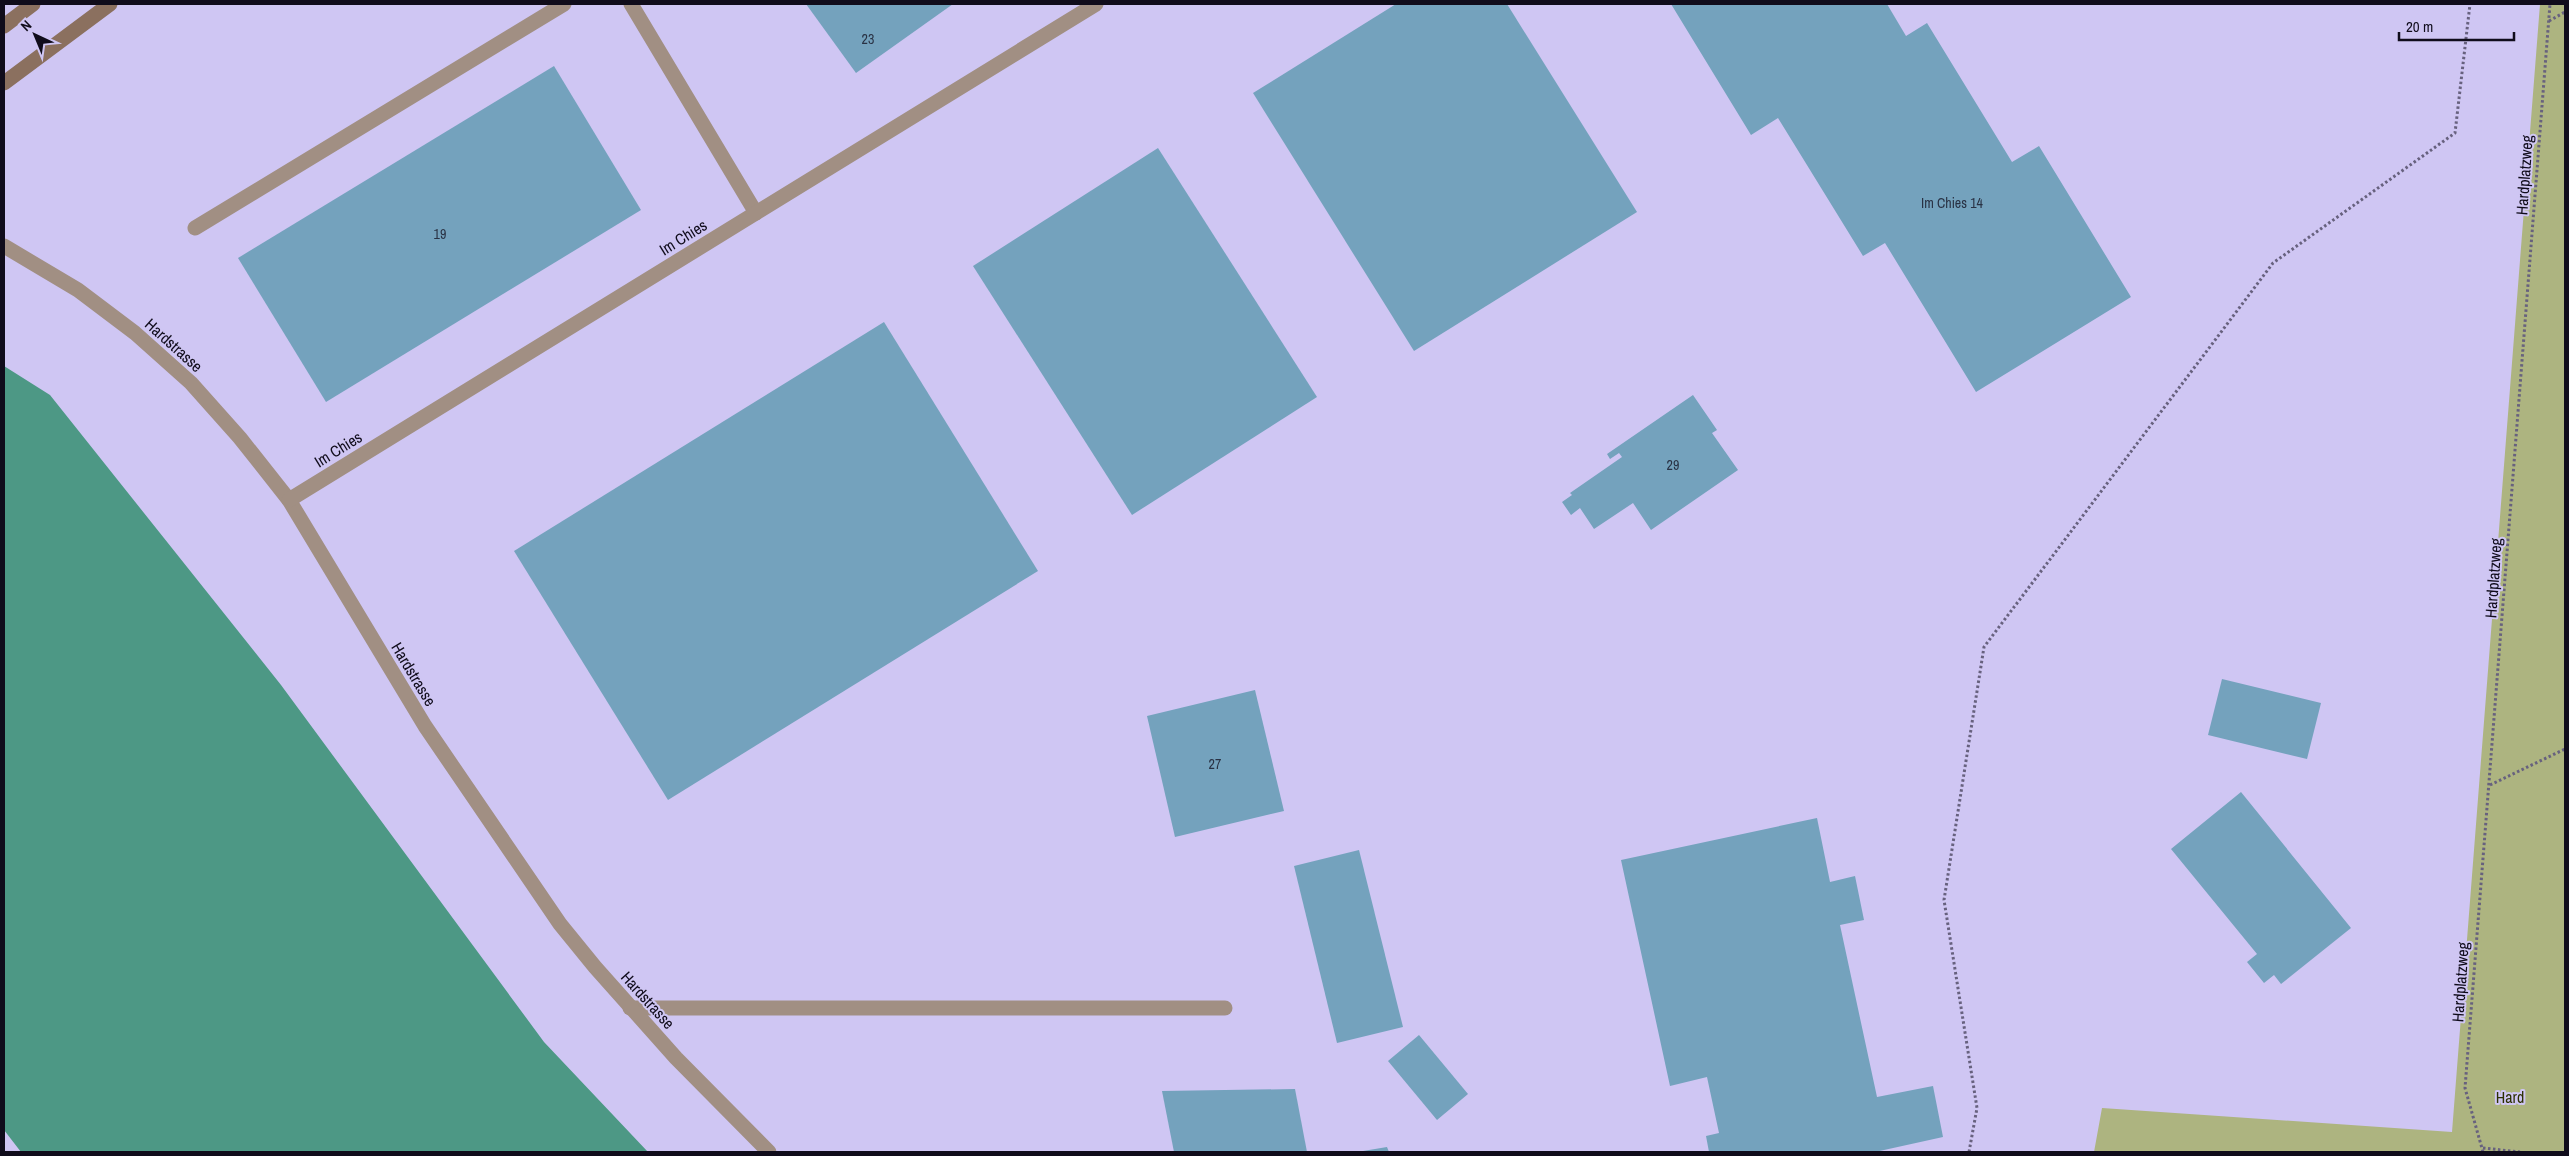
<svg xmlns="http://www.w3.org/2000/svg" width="2569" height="1156" font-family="'Archivo Narrow',sans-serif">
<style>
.green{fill:#adb480}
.water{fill:#4d9885}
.building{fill:#74a2bd}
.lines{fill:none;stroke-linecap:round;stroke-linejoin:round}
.path{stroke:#67617e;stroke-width:3;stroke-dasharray:2.5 2.5;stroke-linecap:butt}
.lane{stroke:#a18f83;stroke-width:15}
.street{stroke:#a18f83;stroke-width:15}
.secondary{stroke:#8b705f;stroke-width:15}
.labels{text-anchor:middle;stroke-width:4;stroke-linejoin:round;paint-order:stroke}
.number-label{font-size:14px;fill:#293244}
.street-label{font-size:16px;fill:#100c1b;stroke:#cfc6f3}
.park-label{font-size:16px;fill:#2c3000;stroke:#cfc6f3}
</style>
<rect width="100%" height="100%" fill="#cfc6f3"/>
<polygon class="green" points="2540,4 2565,4 2565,1152 2094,1152 2102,1108 2452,1132"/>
<polygon class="water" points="4,366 50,395 281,685 544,1042 648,1152 21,1152 4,1130"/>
<g class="building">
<polygon points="806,4 953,4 856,73"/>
<polygon points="1396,4 1507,4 1637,212 1414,351 1253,93"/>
<polygon points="1671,4 1887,4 1906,36 1927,23 2012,162 2039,146 2131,297 1976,392 1885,243 1863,256 1778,118 1751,135"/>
<polygon points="554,66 641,210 326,402 238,258"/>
<polygon points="1158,148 1317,397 1132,515 973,266"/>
<polygon points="884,322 1038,571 668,800 514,551"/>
<polygon points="1693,395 1717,430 1712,433 1738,470 1651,530 1633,503 1594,529 1580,508 1571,515 1562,502 1572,495 1570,493 1622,457 1619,453 1610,459 1607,454"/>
<polygon points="2222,679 2321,703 2307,759 2208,735"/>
<polygon points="1255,690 1284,811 1175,837 1147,716"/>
<polygon points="2241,792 2351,928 2281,984 2274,975 2264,983 2247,962 2257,954 2171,849"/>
<polygon points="1817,818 1830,882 1855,876 1864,920 1840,925 1877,1097 1933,1086 1943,1137 1875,1152 1709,1152 1706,1136 1719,1133 1707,1077 1670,1086 1621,860"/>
<polygon points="1359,850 1403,1027 1337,1043 1294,866"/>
<polygon points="1419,1035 1468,1094 1437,1120 1388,1061"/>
<polygon points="1295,1089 1307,1152 1174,1152 1162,1091"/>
<polygon points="1387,1147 1389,1152 1363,1152 1363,1151"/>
</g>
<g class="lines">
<g class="path">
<polyline points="2549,21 2565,12"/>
<polyline points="2490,785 2565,749"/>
<polyline points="2483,1148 2520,1152"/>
<polyline points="1969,1152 1977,1108 1944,900 1984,647 2273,263 2455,133 2470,4"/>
<polyline points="2483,1152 2465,1088 2550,4"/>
</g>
<g class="lane">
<polyline points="631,4 756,213"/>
<polyline points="195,228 564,4"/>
<polyline points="630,1008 1225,1008"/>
</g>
<g class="street">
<polyline points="4,246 78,290 135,333 191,383 240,438 289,500 425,726 560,924 595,967 676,1058 769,1152"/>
<polyline points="289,500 1096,4"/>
</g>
<g class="secondary">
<polyline points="4,26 33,4"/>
<polyline points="4,83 110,4"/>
</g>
</g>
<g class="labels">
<g class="number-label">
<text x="868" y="44">23</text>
<text x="1952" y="208">Im Chies 14</text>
<text x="440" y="239">19</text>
<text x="1673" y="470">29</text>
<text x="1215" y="769">27</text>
</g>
<g class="street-label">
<text transform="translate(2524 175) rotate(-86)" y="6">Hardplatzweg</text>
<text transform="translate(683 237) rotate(-32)" y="6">Im Chies</text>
<text transform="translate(174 345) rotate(42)" y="6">Hardstrasse</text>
<text transform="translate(338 449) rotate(-32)" y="6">Im Chies</text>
<text transform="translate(2493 578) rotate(-86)" y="6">Hardplatzweg</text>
<text transform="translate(414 674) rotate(59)" y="6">Hardstrasse</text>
<text transform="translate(2460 982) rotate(-86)" y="6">Hardplatzweg</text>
<text transform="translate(648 1000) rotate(48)" y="6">Hardstrasse</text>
</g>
<g class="park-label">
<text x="2510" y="1103">Hard</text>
</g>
</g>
<rect width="2569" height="1156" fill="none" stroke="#100c1b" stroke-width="10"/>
<g transform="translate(35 35) rotate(316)" stroke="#cfc6f3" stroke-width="4" paint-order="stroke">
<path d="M0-4L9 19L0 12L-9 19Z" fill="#100c1b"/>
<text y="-8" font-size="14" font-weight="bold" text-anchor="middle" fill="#100c1b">N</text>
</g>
<path d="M2399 32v8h115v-8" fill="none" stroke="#100c1b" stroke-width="2.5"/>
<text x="2406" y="32" font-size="15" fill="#100c1b" stroke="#cfc6f3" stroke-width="4" paint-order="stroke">20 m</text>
</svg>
